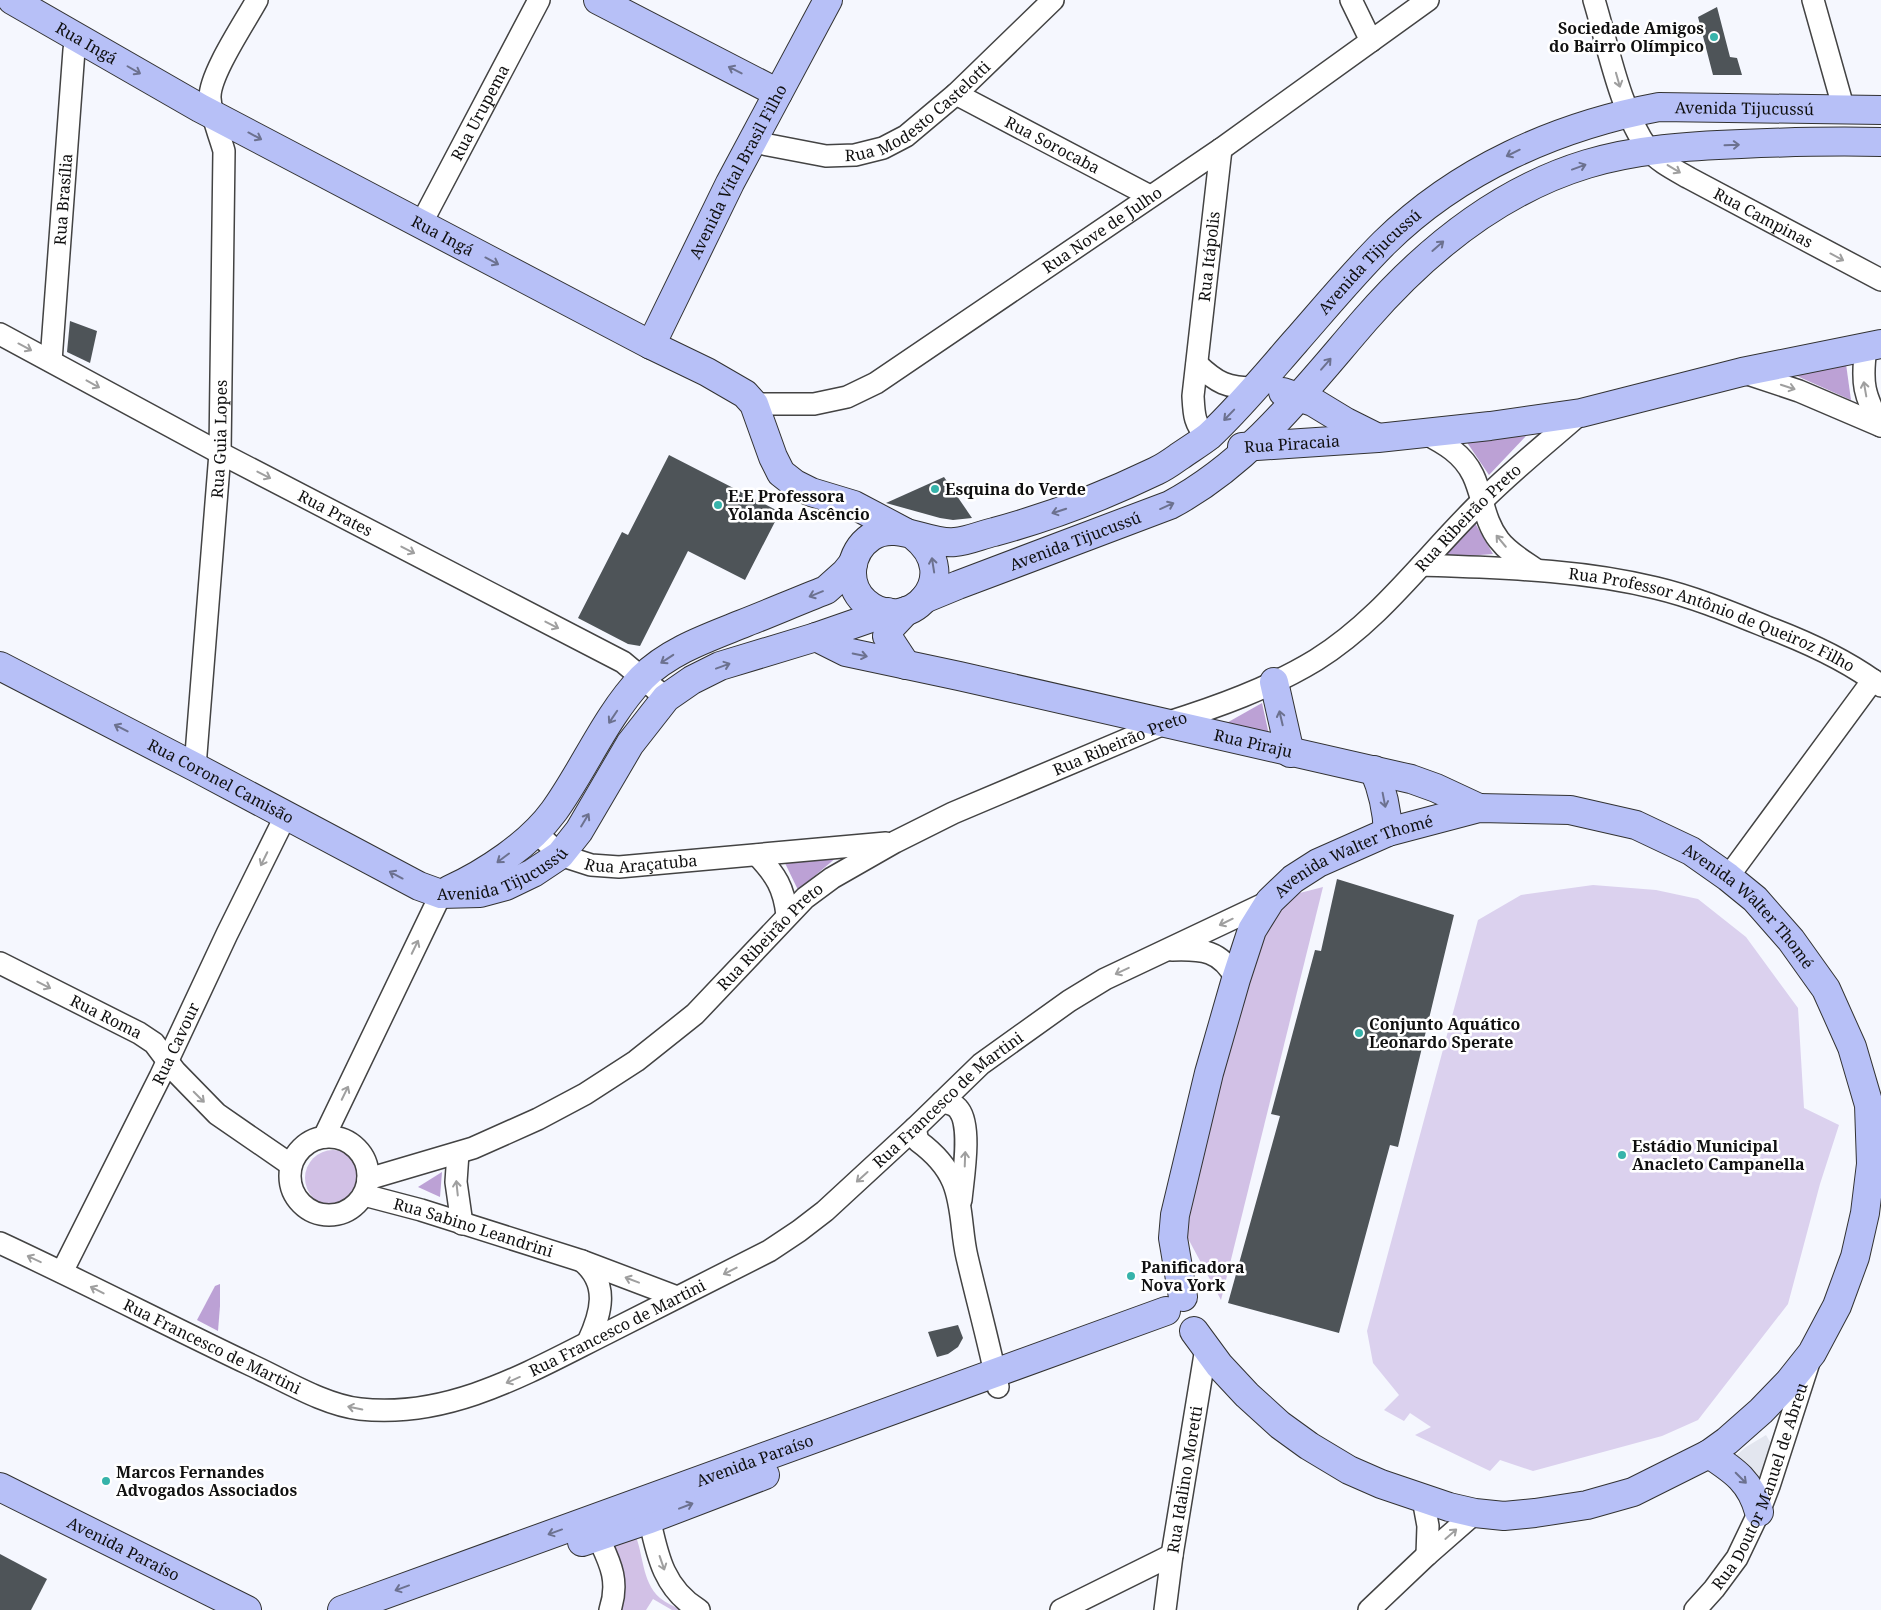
<svg xmlns="http://www.w3.org/2000/svg" width="1881" height="1610" font-family="'Noto Serif',serif">
<style>
.green{fill:#d2c1e6}
.forest{fill:#bca1d5}
.pitch{fill:#dbd1ee}
.plaza{fill:#e3e6ef}
.building{fill:#4e5458}
.lines{fill:none;stroke-linecap:round;stroke-linejoin:round}
.street-casing{stroke:#434343;stroke-width:24}
.secondary-casing{stroke:#323232;stroke-width:30}
.street{stroke:#fff;stroke-width:21}
.secondary{stroke:#b7c0f7;stroke-width:28}
.oneway{stroke:#6c718f}
.oneway2{stroke:#9f9f9f}
.poi-dot{fill:#36b3aa;stroke:#fff;stroke-width:2}
.labels{text-anchor:middle;stroke-width:5;stroke-linejoin:round;paint-order:stroke}
.poi-label{font-size:16px;font-weight:bold;fill:#101010;stroke:#fff;text-anchor:start}
.street-label{font-size:16px;fill:#101010;stroke:#fff}
</style>
<rect width="100%" height="100%" fill="#f5f7fe"/>
<g class="green">
<polygon points="1323,887 1221,1300 1184,1231 1205,1130 1263,928 1292,895"/>
<circle cx="333" cy="1178" r="28"/>
<path d="M634,1532C644,1553 641,1581 660,1598C666,1603 674,1606 681,1610H672L653,1599L646,1610H621L613,1546Z"/>
</g>
<g class="forest">
<polygon points="1846,364 1851,400 1797,376"/>
<polygon points="1526,436 1489,475 1466,441"/>
<polygon points="1475,523 1493,554 1442,558"/>
<polygon points="1262,703 1269,735 1223,725"/>
<polygon points="837,857 798,890 784,861"/>
<polygon points="442,1172 440,1197 418,1187"/>
<polygon points="220,1284 220,1306 218,1331 197,1320 215,1286"/>
</g>
<polygon class="pitch" points="1593,885 1656,890 1698,899 1746,937 1798,1008 1804,1108 1839,1125 1820,1184 1788,1304 1698,1420 1662,1436 1533,1471 1500,1460 1490,1471 1415,1435 1431,1427 1410,1413 1404,1421 1384,1410 1399,1395 1373,1363 1367,1331 1478,920 1521,895"/>
<polygon class="plaza" points="1766,1435 1770,1442 1768,1453 1760,1479 1756,1479 1755,1473 1748,1467 1732,1459 1746,1447"/>
<g class="building">
<polygon points="1717,7 1730,57 1737,58 1742,75 1713,75 1698,17"/>
<polygon points="70,321 97,331 90,363 67,352"/>
<polygon points="669,455 780,512 745,580 688,551 640,646 628,644 578,618 622,532 628,535"/>
<polygon points="944,477 972,518 953,520 940,518 886,503"/>
<polygon points="1337,879 1454,915 1398,1147 1390,1145 1339,1333 1228,1303 1280,1116 1271,1114 1315,950 1321,951"/>
<polygon points="958,1325 963,1338 958,1347 948,1354 937,1357 928,1332"/>
<polygon points="0,1554 47,1579 31,1610 0,1610"/>
</g>
<g class="lines">
<g class="street-casing">
<g id="street">
<polyline points="1351,0 1371,41"/>
<path id="s1" d="M1594,0C1608,46 1620,111 1648,149C1657,161 1675,170 1689,178L1881,280"/>
<polyline points="1813,0 1844,110"/>
<path id="s2" d="M956,94L1150,196"/>
<path id="s3" d="M753,142L826,156L855,155L883,148L906,136L956,94L1053,0"/>
<path id="s4" d="M421,224L539,0"/>
<path id="s5" d="M0,334L220,453L623,662L666,698"/>
<path d="M1866,348C1861,383 1864,396 1881,426"/>
<path id="s6" d="M51,361L74,50L76,37"/>
<path d="M1197,364C1217,383 1227,388 1255,388"/>
<polyline points="1742,372 1799,391 1881,426"/>
<path id="s7" d="M754,404H814L847,397L876,383L1221,149L1428,0"/>
<path d="M1424,433C1444,443 1463,454 1473,475C1483,496 1484,521 1499,540C1508,552 1522,560 1535,569"/>
<path id="s8" d="M1207,438C1194,423 1194,415 1193,396L1221,149"/>
<path id="s9" d="M1422,565C1500,568 1579,569 1656,588C1694,597 1730,612 1767,627C1807,642 1847,660 1881,686"/>
<path id="s10" d="M195,767L220,453L224,151C219,133 211,116 210,98C209,75 245,22 257,0"/>
<path id="s11" d="M536,832L560,855L591,865L619,867L886,843"/>
<path d="M757,855C776,875 784,888 787,915"/>
<polyline points="1728,877 1873,680"/>
<path d="M1172,950C1202,949 1221,950 1236,979"/>
<path id="s12" d="M0,963L139,1033L154,1043L175,1071L217,1114L291,1165"/>
<path d="M942,1102C949,1103 955,1104 959,1110C972,1127 963,1178 961,1200"/>
<path d="M915,1128L918,1141C933,1152 946,1165 953,1182C963,1206 961,1232 967,1257C977,1300 989,1343 998,1387"/>
<circle cx="329" cy="1176" r="39"/>
<polyline points="324,1137 441,894"/>
<polyline points="458,1153 456,1182 462,1224"/>
<path id="s13" d="M368,1179L473,1148L538,1119L585,1094L636,1061L695,1014L805,898L832,878L895,842L953,813L1166,723C1217,707 1270,688 1316,660C1382,619 1427,554 1482,501C1513,470 1548,442 1581,413"/>
<path id="s14" d="M364,1195L421,1210L582,1261L677,1297"/>
<path id="s15" d="M0,1243C84,1282 167,1325 251,1365C284,1380 324,1405 360,1409C450,1419 529,1372 607,1333C661,1306 715,1278 769,1251L799,1231L825,1211L915,1128L981,1064L1069,1001L1105,979L1270,901"/>
<path d="M582,1261C610,1284 601,1314 588,1342"/>
<path id="s16" d="M62,1272L160,1077L227,934L286,815"/>
<polyline points="1423,1499 1428,1526 1427,1555"/>
<path d="M646,1504C656,1546 659,1586 699,1610"/>
<path d="M592,1523C604,1554 622,1574 610,1610"/>
<polyline points="1061,1610 1172,1555"/>
<path id="s17" d="M1165,1610L1172,1555L1206,1348"/>
<polyline points="1369,1610 1427,1555 1475,1513"/>
<path id="s18" d="M1695,1610L1714,1589L1737,1558L1759,1512L1769,1486L1809,1362"/>
</g>
</g>
<g class="secondary-casing">
<g id="secondary">
<path id="s19" d="M12,0L200,108L651,345L707,372L745,394L754,404L773,457L781,473L795,484L811,492L854,505L905,532"/>
<polyline points="598,0 778,93"/>
<path id="s20" d="M651,345L730,183L828,0"/>
<polyline points="1283,392 1313,402 1346,422 1376,437"/>
<path id="s21" d="M1242,447L1378,438L1490,426L1581,413L1742,372L1881,344"/>
<path id="s22" d="M914,536C966,577 907,639 865,602C845,584 849,552 871,537C896,520 928,545 955,542C968,541 981,535 994,532C1050,517 1104,496 1156,471C1165,467 1173,461 1180,456C1190,449 1200,443 1209,436C1240,407 1267,374 1295,342C1324,309 1352,275 1384,243C1458,170 1557,126 1659,107L1881,110"/>
<path id="s23" d="M924,599L958,585L1170,505C1251,462 1306,388 1365,320C1425,251 1498,191 1587,164C1637,149 1689,146 1741,144C1788,142 1834,141 1881,142"/>
<path id="s24" d="M816,637L846,652L959,676L1411,779L1436,788L1479,808"/>
<polyline points="906,665 887,636 890,628 906,611"/>
<path id="s25" d="M0,666L195,767L419,886L441,894L480,893L506,886L533,873L560,855L579,831L630,744L666,698L692,680L720,666L816,637L888,612"/>
<polyline points="1274,682 1290,753"/>
<path d="M1374,770C1383,791 1387,810 1388,832"/>
<path d="M449,890C486,873 530,844 554,811C585,768 605,717 642,678C669,651 707,638 742,624C770,613 798,601 826,590L845,573L853,563"/>
<path id="s26" d="M1183,1297L1173,1238L1175,1215L1209,1073L1236,979L1252,930L1270,901L1293,879L1318,863L1388,832L1479,808L1570,810L1636,825L1691,851L1728,877L1755,899L1791,940L1826,989L1852,1047L1869,1105L1871,1164L1865,1213L1855,1257L1837,1306L1812,1353L1789,1382L1761,1411L1727,1441L1709,1454L1633,1492L1587,1505L1535,1513L1504,1516L1475,1513L1449,1507L1381,1484L1349,1470L1309,1446L1280,1425L1247,1395L1219,1365L1194,1331"/>
<path d="M1709,1454C1735,1471 1751,1482 1759,1512"/>
<path id="s27" d="M0,1487L247,1610"/>
<polyline points="582,1542 650,1519 765,1475"/>
<path id="s28" d="M342,1610L1166,1311"/>
</g>
</g>
<use href="#street" class="street"/>
<use href="#secondary" class="secondary"/>
</g>
<defs><path id="oneway-shaft" d="M-6 0H5M1.5-3L5.5 0L1.5 3" fill="none" stroke-width="1.6" stroke-linecap="round" stroke-linejoin="round" transform="scale(1.25)"/></defs>
<g class="oneway">
<use href="#oneway-shaft" transform="translate(134 70) rotate(30)"/>
<use href="#oneway-shaft" transform="translate(735 70) rotate(-153)"/>
<use href="#oneway-shaft" transform="translate(255 136) rotate(28)"/>
<use href="#oneway-shaft" transform="translate(1732 145) rotate(-2)"/>
<use href="#oneway-shaft" transform="translate(1513 153) rotate(154)"/>
<use href="#oneway-shaft" transform="translate(1579 167) rotate(-20)"/>
<use href="#oneway-shaft" transform="translate(1438 246) rotate(-41)"/>
<use href="#oneway-shaft" transform="translate(492 261) rotate(28)"/>
<use href="#oneway-shaft" transform="translate(1326 364) rotate(-49)"/>
<use href="#oneway-shaft" transform="translate(1229 415) rotate(134)"/>
<use href="#oneway-shaft" transform="translate(1167 506) rotate(-24)"/>
<use href="#oneway-shaft" transform="translate(1059 511) rotate(162)"/>
<use href="#oneway-shaft" transform="translate(933 565) rotate(-99)"/>
<use href="#oneway-shaft" transform="translate(816 594) rotate(158)"/>
<use href="#oneway-shaft" transform="translate(860 655) rotate(12)"/>
<use href="#oneway-shaft" transform="translate(667 659) rotate(147)"/>
<use href="#oneway-shaft" transform="translate(723 666) rotate(-20)"/>
<use href="#oneway-shaft" transform="translate(613 717) rotate(124)"/>
<use href="#oneway-shaft" transform="translate(1281 718) rotate(-103)"/>
<use href="#oneway-shaft" transform="translate(121 728) rotate(-153)"/>
<use href="#oneway-shaft" transform="translate(1384 800) rotate(79)"/>
<use href="#oneway-shaft" transform="translate(585 820) rotate(-59)"/>
<use href="#oneway-shaft" transform="translate(503 858) rotate(143)"/>
<use href="#oneway-shaft" transform="translate(396 875) rotate(-152)"/>
<use href="#oneway-shaft" transform="translate(1741 1478) rotate(45)"/>
<use href="#oneway-shaft" transform="translate(686 1506) rotate(-21)"/>
<use href="#oneway-shaft" transform="translate(555 1532) rotate(160)"/>
<use href="#oneway-shaft" transform="translate(402 1588) rotate(160)"/>
</g>
<g class="oneway2">
<use href="#oneway-shaft" transform="translate(1618 80) rotate(74)"/>
<use href="#oneway-shaft" transform="translate(1674 169) rotate(31)"/>
<use href="#oneway-shaft" transform="translate(1837 257) rotate(28)"/>
<use href="#oneway-shaft" transform="translate(25 347) rotate(28)"/>
<use href="#oneway-shaft" transform="translate(93 384) rotate(29)"/>
<use href="#oneway-shaft" transform="translate(1788 387) rotate(18)"/>
<use href="#oneway-shaft" transform="translate(1865 389) rotate(-100)"/>
<use href="#oneway-shaft" transform="translate(264 475) rotate(27)"/>
<use href="#oneway-shaft" transform="translate(1501 541) rotate(-130)"/>
<use href="#oneway-shaft" transform="translate(408 550) rotate(27)"/>
<use href="#oneway-shaft" transform="translate(552 625) rotate(27)"/>
<use href="#oneway-shaft" transform="translate(264 859) rotate(116)"/>
<use href="#oneway-shaft" transform="translate(1226 922) rotate(154)"/>
<use href="#oneway-shaft" transform="translate(415 947) rotate(-64)"/>
<use href="#oneway-shaft" transform="translate(1122 971) rotate(155)"/>
<use href="#oneway-shaft" transform="translate(44 985) rotate(27)"/>
<use href="#oneway-shaft" transform="translate(345 1093) rotate(-64)"/>
<use href="#oneway-shaft" transform="translate(199 1097) rotate(45)"/>
<use href="#oneway-shaft" transform="translate(965 1159) rotate(-88)"/>
<use href="#oneway-shaft" transform="translate(862 1177) rotate(138)"/>
<use href="#oneway-shaft" transform="translate(457 1188) rotate(-96)"/>
<use href="#oneway-shaft" transform="translate(34 1259) rotate(-155)"/>
<use href="#oneway-shaft" transform="translate(730 1271) rotate(153)"/>
<use href="#oneway-shaft" transform="translate(632 1280) rotate(-159)"/>
<use href="#oneway-shaft" transform="translate(97 1290) rotate(-153)"/>
<use href="#oneway-shaft" transform="translate(513 1380) rotate(156)"/>
<use href="#oneway-shaft" transform="translate(355 1408) rotate(-168)"/>
<use href="#oneway-shaft" transform="translate(1451 1534) rotate(-41)"/>
<use href="#oneway-shaft" transform="translate(662 1563) rotate(71)"/>
</g>
<g class="poi-dot">
<circle cx="1714" cy="37" r="5"/>
<circle cx="935" cy="489" r="5"/>
<circle cx="718" cy="505" r="5"/>
<circle cx="1359" cy="1033" r="5"/>
<circle cx="1622" cy="1155" r="5"/>
<circle cx="1131" cy="1276" r="5"/>
<circle cx="106" cy="1481" r="5"/>
</g>
<g class="labels">
<g class="poi-label">
<text x="1704" y="34" text-anchor="end">Sociedade Amigos<tspan x="1704" dy="18">do Bairro Olímpico</tspan></text>
<text x="945" y="495">Esquina do Verde</text>
<text x="728" y="502">E.E Professora<tspan x="728" dy="18">Yolanda Ascêncio</tspan></text>
<text x="1369" y="1030">Conjunto Aquático<tspan x="1369" dy="18">Leonardo Sperate</tspan></text>
<text x="1632" y="1152">Estádio Municipal<tspan x="1632" dy="18">Anacleto Campanella</tspan></text>
<text x="1141" y="1273">Panificadora<tspan x="1141" dy="18">Nova York</tspan></text>
<text x="116" y="1478">Marcos Fernandes<tspan x="116" dy="18">Advogados Associados</tspan></text>
</g>
<g class="street-label">
<text dy="6" stroke="none"><textPath href="#s19" startOffset="86">Rua Ingá</textPath></text>
<text dy="6" stroke="none"><textPath href="#s3" startOffset="180">Rua Modesto Castelotti</textPath></text>
<text dy="6" stroke="none"><textPath href="#s22" startOffset="1234">Avenida Tijucussú</textPath></text>
<text dy="6" stroke="none"><textPath href="#s4" startOffset="126">Rua Urupema</textPath></text>
<text dy="6" stroke="none"><textPath href="#s2" startOffset="109">Rua Sorocaba</textPath></text>
<text dy="6" stroke="none"><textPath href="#s20" startOffset="194">Avenida Vital Brasil Filho</textPath></text>
<text dy="6" stroke="none"><textPath href="#s6" startOffset="162">Rua Brasília</textPath></text>
<text dy="6" stroke="none"><textPath href="#s1" startOffset="294">Rua Campinas</textPath></text>
<text dy="6" stroke="none"><textPath href="#s7" startOffset="399">Rua Nove de Julho</textPath></text>
<text dy="6" stroke="none"><textPath href="#s19" startOffset="491">Rua Ingá</textPath></text>
<text dy="6" stroke="none"><textPath href="#s8" startOffset="186">Rua Itápolis</textPath></text>
<text dy="6" stroke="none"><textPath href="#s22" startOffset="814">Avenida Tijucussú</textPath></text>
<text dy="6" stroke="none"><textPath href="#s10" startOffset="329">Rua Guia Lopes</textPath></text>
<text dy="6" stroke="none"><textPath href="#s21" startOffset="50">Rua Piracaia</textPath></text>
<text dy="6" stroke="none"><textPath href="#s5" startOffset="380">Rua Prates</textPath></text>
<text dy="6" stroke="none"><textPath href="#s13" startOffset="1304">Rua Ribeirão Preto</textPath></text>
<text dy="6" stroke="none"><textPath href="#s23" startOffset="162">Avenida Tijucussú</textPath></text>
<text dy="6" stroke="none"><textPath href="#s9" startOffset="298">Rua Professor Antônio de Queiroz Filho</textPath></text>
<text dy="6" stroke="none"><textPath href="#s13" startOffset="882">Rua Ribeirão Preto</textPath></text>
<text dy="6" stroke="none"><textPath href="#s24" startOffset="451">Rua Piraju</textPath></text>
<text dy="6" stroke="none"><textPath href="#s25" startOffset="249">Rua Coronel Camisão</textPath></text>
<text dy="6" stroke="none"><textPath href="#s26" startOffset="509">Avenida Walter Thomé</textPath></text>
<text dy="6" stroke="none"><textPath href="#s11" startOffset="116">Rua Araçatuba</textPath></text>
<text dy="6" stroke="none"><textPath href="#s25" startOffset="562">Avenida Tijucussú</textPath></text>
<text dy="6" stroke="none"><textPath href="#s26" startOffset="944">Avenida Walter Thomé</textPath></text>
<text dy="6" stroke="none"><textPath href="#s13" startOffset="478">Rua Ribeirão Preto</textPath></text>
<text dy="6" stroke="none"><textPath href="#s12" startOffset="119">Rua Roma</textPath></text>
<text dy="6" stroke="none"><textPath href="#s16" startOffset="255">Rua Cavour</textPath></text>
<text dy="6" stroke="none"><textPath href="#s15" startOffset="1076">Rua Francesco de Martini</textPath></text>
<text dy="6" stroke="none"><textPath href="#s14" startOffset="114">Rua Sabino Leandrini</textPath></text>
<text dy="6" stroke="none"><textPath href="#s15" startOffset="671">Rua Francesco de Martini</textPath></text>
<text dy="6" stroke="none"><textPath href="#s15" startOffset="236">Rua Francesco de Martini</textPath></text>
<text dy="6" stroke="none"><textPath href="#s28" startOffset="439">Avenida Paraíso</textPath></text>
<text dy="6" stroke="none"><textPath href="#s17" startOffset="132">Rua Idalino Moretti</textPath></text>
<text dy="6" stroke="none"><textPath href="#s18" startOffset="142">Rua Doutor Manuel de Abreu</textPath></text>
<text dy="6" stroke="none"><textPath href="#s27" startOffset="138">Avenida Paraíso</textPath></text>
</g>
</g>
</svg>
